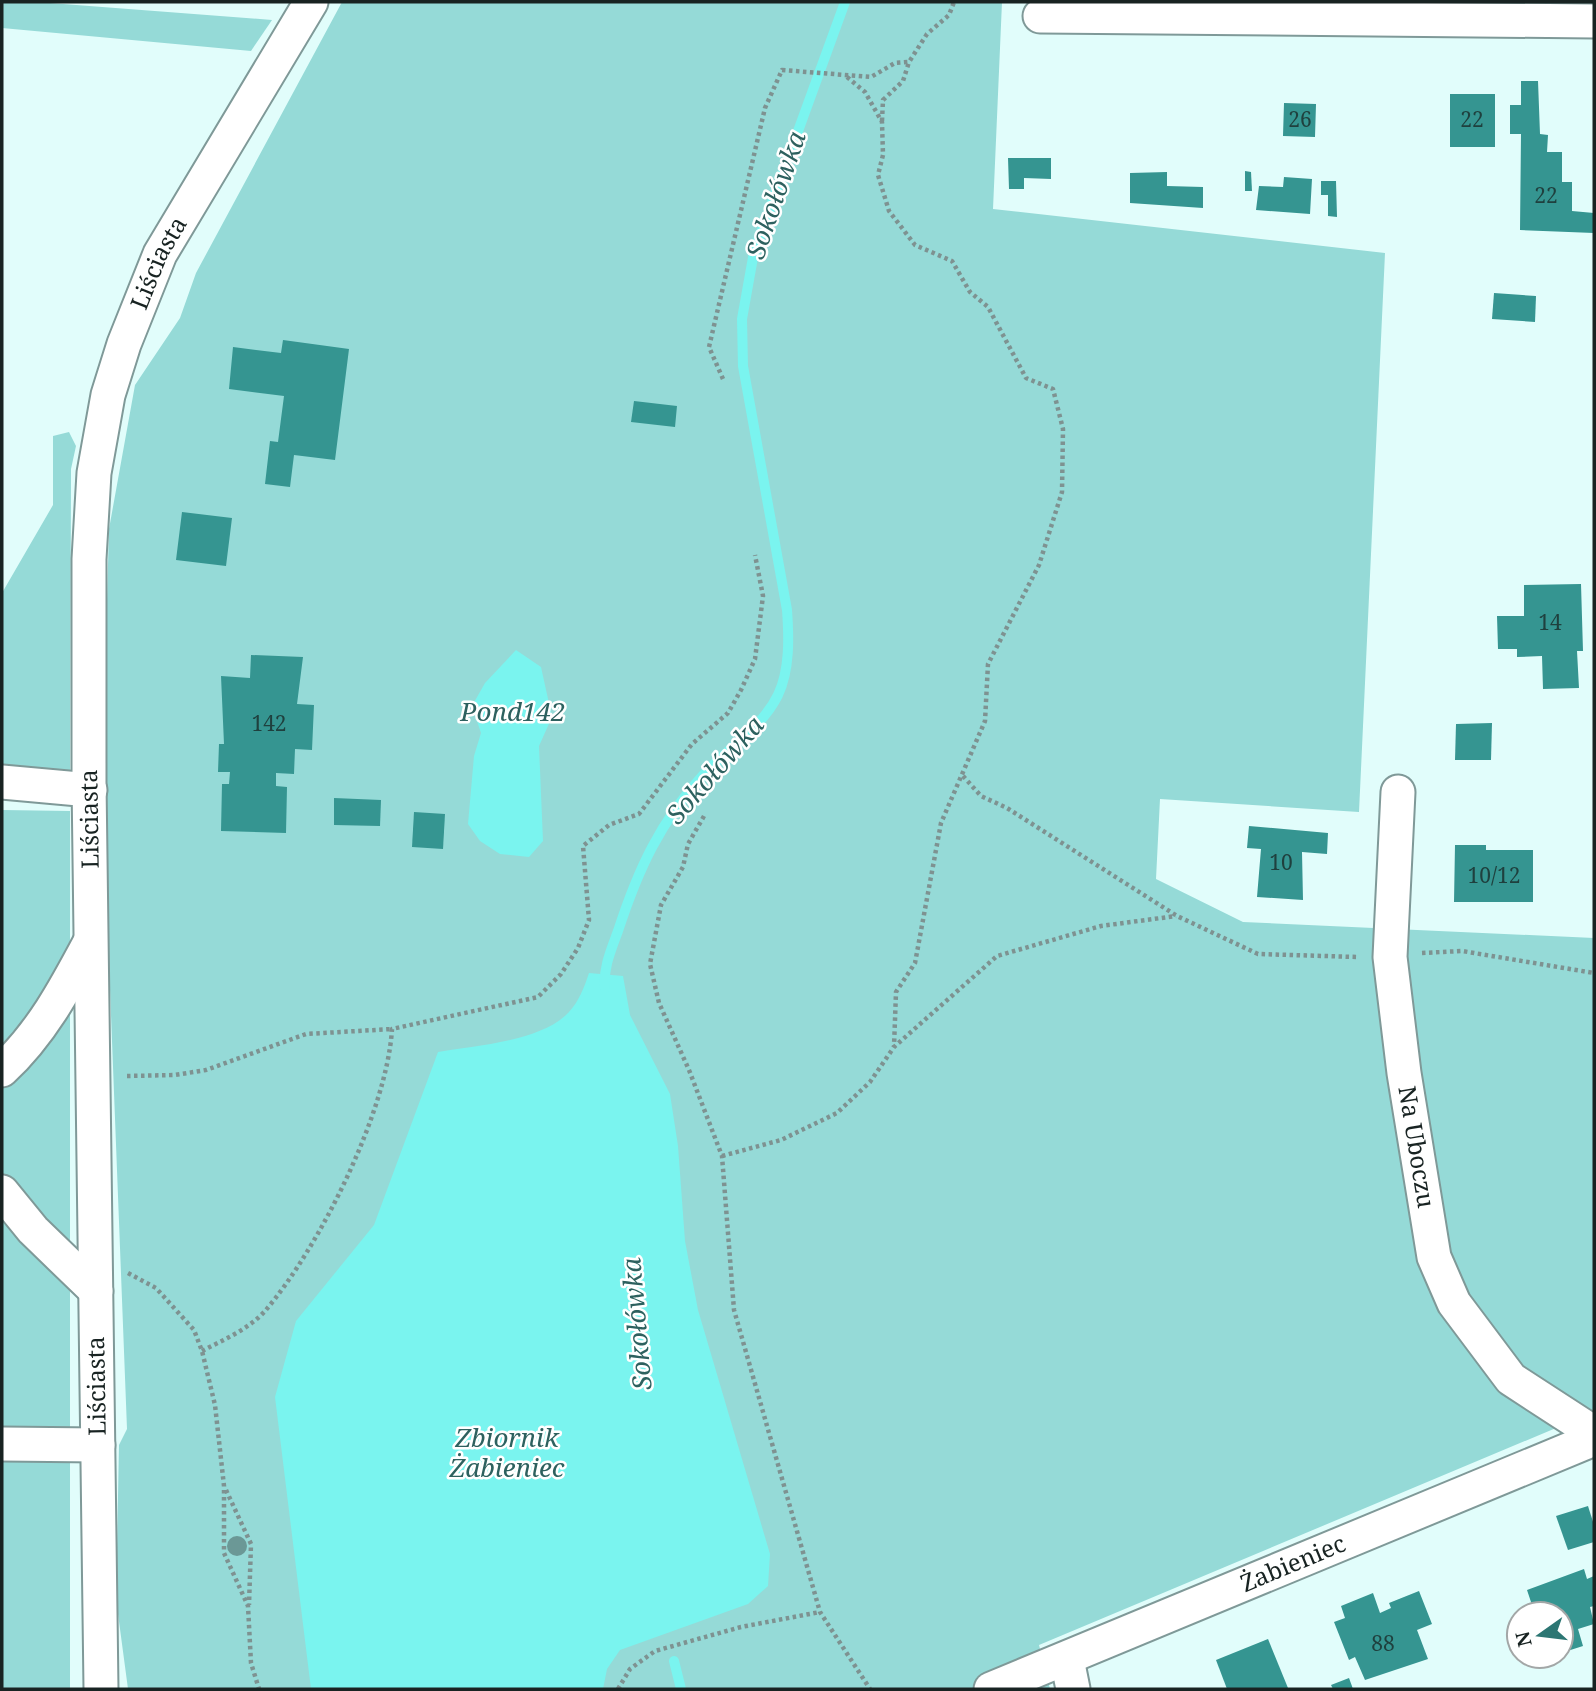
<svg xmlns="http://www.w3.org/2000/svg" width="1596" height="1691" font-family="'Noto Serif',serif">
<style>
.green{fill:#95dad7}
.water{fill:#7af4ef}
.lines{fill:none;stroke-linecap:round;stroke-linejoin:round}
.stream{stroke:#7af4ef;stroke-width:10}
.building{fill:#359591}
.minor-casing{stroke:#7f9998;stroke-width:37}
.path{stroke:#7e9291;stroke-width:4.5;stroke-dasharray:3.5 3.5;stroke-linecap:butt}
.minor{stroke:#fff;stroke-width:33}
.tree{fill:#6b9896}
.labels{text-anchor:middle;stroke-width:5;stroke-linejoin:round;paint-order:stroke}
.number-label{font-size:21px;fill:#1f403e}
.street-label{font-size:24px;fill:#182322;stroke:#fff}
.water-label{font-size:26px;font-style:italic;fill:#2d615f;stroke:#fff}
</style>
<rect width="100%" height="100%" fill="#e1fdfb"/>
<g class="green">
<polygon points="2,2 37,2 272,20 251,51 2,28"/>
<polygon points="342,2 1002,2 993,209 1385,253 1359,812 1160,799 1156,879 1243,922 1594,938 1594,1412 1039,1645 1050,1689 128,1689 116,1599 119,1445 127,1429 102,782 109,529 135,385 180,318 196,273"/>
<polygon points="69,432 76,446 71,469 70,771 2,766 2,593 53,505 53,436"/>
<polygon points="2,810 70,811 70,1689 2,1689"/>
</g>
<g class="water">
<polygon points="516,650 541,667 552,717 539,746 543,841 529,857 500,854 480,841 468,824 474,756 481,733 472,706 485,683"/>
<path d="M589,973L623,976L630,1015L670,1094L678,1146L685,1241L698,1310L770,1554L768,1586L748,1604L620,1650L607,1669L603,1689H311L275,1397L296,1321L374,1225L438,1052C475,1046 543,1041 569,1012C579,1001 584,988 589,973Z"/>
</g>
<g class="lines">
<g class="stream">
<path d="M605,988C603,968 611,950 618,931C638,870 660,821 705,773C728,749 763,726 778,695C790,670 789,637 787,610L743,366L742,319L754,252L845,2"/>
<polyline points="674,1661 681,1689"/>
</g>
</g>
<g class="building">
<polygon points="1521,81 1538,81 1540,134 1548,135 1547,152 1562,152 1562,182 1572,182 1572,211 1594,213 1594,233 1520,230 1521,134 1510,134 1510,105 1521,105"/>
<rect x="1450" y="94" width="45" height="53"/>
<polygon points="1284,103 1316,104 1315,137 1283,136"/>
<polygon points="1008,158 1051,158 1051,179 1024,178 1024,189 1009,189"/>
<polygon points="1245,171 1251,172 1252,191 1245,191"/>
<polygon points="1167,172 1167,186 1203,187 1203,208 1130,203 1130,173"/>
<polygon points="1284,177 1312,179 1310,214 1256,210 1259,186 1283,187"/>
<polygon points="1321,181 1336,181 1337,217 1328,216 1328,195 1321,195"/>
<polygon points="1494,293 1536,296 1535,322 1492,319"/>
<polygon points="283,340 349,349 335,460 294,455 290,487 265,484 270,441 278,442 284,396 229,389 233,347 281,353"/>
<polygon points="634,401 677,406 675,427 631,422"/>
<polygon points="182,512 232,518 226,566 176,560"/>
<polygon points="1581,584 1583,651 1577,651 1579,688 1543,689 1542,656 1517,657 1517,649 1498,649 1497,616 1524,616 1524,585"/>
<polygon points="251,655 303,657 297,704 314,705 312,750 295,749 294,774 276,773 276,786 287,787 286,833 221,831 222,784 229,784 230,772 218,772 219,744 224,744 221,676 250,678"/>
<polygon points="1492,723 1491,760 1455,760 1456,724"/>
<polygon points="334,798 381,800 380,826 334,825"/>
<polygon points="414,812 445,814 443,849 412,847"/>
<polygon points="1249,826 1328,833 1327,854 1302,852 1303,900 1257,897 1261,849 1247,848"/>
<polygon points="1455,845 1486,845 1486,850 1533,850 1533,902 1454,902"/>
<polygon points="1588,1506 1594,1525 1594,1542 1568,1550 1556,1516"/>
<polygon points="1584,1569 1587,1579 1594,1576 1594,1606 1590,1607 1594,1624 1578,1629 1583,1646 1561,1653 1561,1614 1535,1614 1527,1590"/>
<polygon points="1419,1591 1432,1624 1417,1630 1428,1659 1365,1680 1355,1657 1349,1660 1334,1622 1345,1618 1341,1606 1373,1593 1380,1613 1391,1608 1389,1603"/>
<polygon points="1268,1639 1288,1688 1227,1689 1216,1660"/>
<polygon points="1349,1678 1353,1689 1333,1689 1331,1685"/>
</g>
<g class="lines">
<g class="minor-casing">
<g id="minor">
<polyline points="1040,16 1594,21"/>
<polyline points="2,782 90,790"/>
<path id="s1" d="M1398,792L1390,957L1404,1073L1434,1257L1454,1303L1511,1379L1594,1433"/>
<path d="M2,1070C41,1034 65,989 90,942"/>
<polyline points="2,1192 33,1230 96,1291"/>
<polyline points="2,1444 98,1445"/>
<polyline points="1067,1659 1073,1689"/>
<path id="s2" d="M101,1689L89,782V559L94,473L108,395L124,344L160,254L311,2"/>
<path id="s3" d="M991,1689L1594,1439"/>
</g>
</g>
<g class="path">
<polyline points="847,77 865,92 882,122 883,155 878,175 889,211 915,245 952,261 970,292 988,307 1026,378 1053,389 1063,429 1062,492 1039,565 988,664 985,721 941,823 915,963 896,992 894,1047"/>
<polyline points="882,121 883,100 903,81 909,62"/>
<polyline points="723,379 709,347 765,108 782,70 871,77 895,63 909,62 927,34 949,15 954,2"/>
<polyline points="963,776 981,796 1007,808 1177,916 1258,954 1358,957"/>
<polyline points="704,816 688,844 683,867 661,905 650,964 659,1003 689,1070 722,1156 734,1310 820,1612 870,1689"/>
<polyline points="1422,953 1462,951 1594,973"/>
<polyline points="127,1076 175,1075 206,1070 306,1034 392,1029"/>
<polyline points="722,1156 781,1140 837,1113 870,1082 894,1047 997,956 1101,926 1176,916"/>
<polyline points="128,1273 156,1288 194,1330 202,1351 215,1405 224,1486 224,1553 248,1606 251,1663 259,1689"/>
<path d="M202,1351C223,1340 249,1329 265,1311C319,1248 387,1112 392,1029L538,997L561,974L578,948L589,920L583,846L609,825L639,814L692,744L728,713L741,690L755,659L763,596L755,555"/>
<polyline points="226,1490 251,1544 249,1605"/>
<polyline points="618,1689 630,1669 655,1651 741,1627 820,1612"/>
</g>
<use href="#minor" class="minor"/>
</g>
<circle class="tree" cx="237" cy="1546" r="10"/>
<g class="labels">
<g class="number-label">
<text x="1300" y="127">26</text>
<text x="1472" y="127">22</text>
<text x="1546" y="203">22</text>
<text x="1550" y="630">14</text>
<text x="269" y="731">142</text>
<text x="1281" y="870">10</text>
<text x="1494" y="883">10/12</text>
<text x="1383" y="1651">88</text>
</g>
<g class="street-label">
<text dy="8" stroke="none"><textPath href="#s2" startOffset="1437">Liściasta</textPath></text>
<text transform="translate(90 819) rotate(-91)" y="8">Liściasta</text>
<text dy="8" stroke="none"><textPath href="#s1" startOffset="357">Na Uboczu</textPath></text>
<text transform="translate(97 1386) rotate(-91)" y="8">Liściasta</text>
<text dy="8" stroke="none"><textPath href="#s3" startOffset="327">Żabieniec</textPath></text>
</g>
<g class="water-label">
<text transform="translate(776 195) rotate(-71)" y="9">Sokołówka</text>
<text x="513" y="721">Pond142</text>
<text transform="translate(715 770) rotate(-49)" y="9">Sokołówka</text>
<text transform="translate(637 1324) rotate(-95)" y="9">Sokołówka</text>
<text x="507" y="1447">Zbiornik<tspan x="507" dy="30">Żabieniec</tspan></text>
</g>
</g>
<rect width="1596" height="1691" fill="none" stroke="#182322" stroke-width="7"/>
<g transform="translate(1540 1635) rotate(256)"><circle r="33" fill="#ffffff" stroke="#a3a7a7" stroke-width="2"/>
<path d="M0-5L12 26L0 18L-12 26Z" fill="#2c7673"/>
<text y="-10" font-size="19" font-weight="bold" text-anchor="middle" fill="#182322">N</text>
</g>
</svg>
